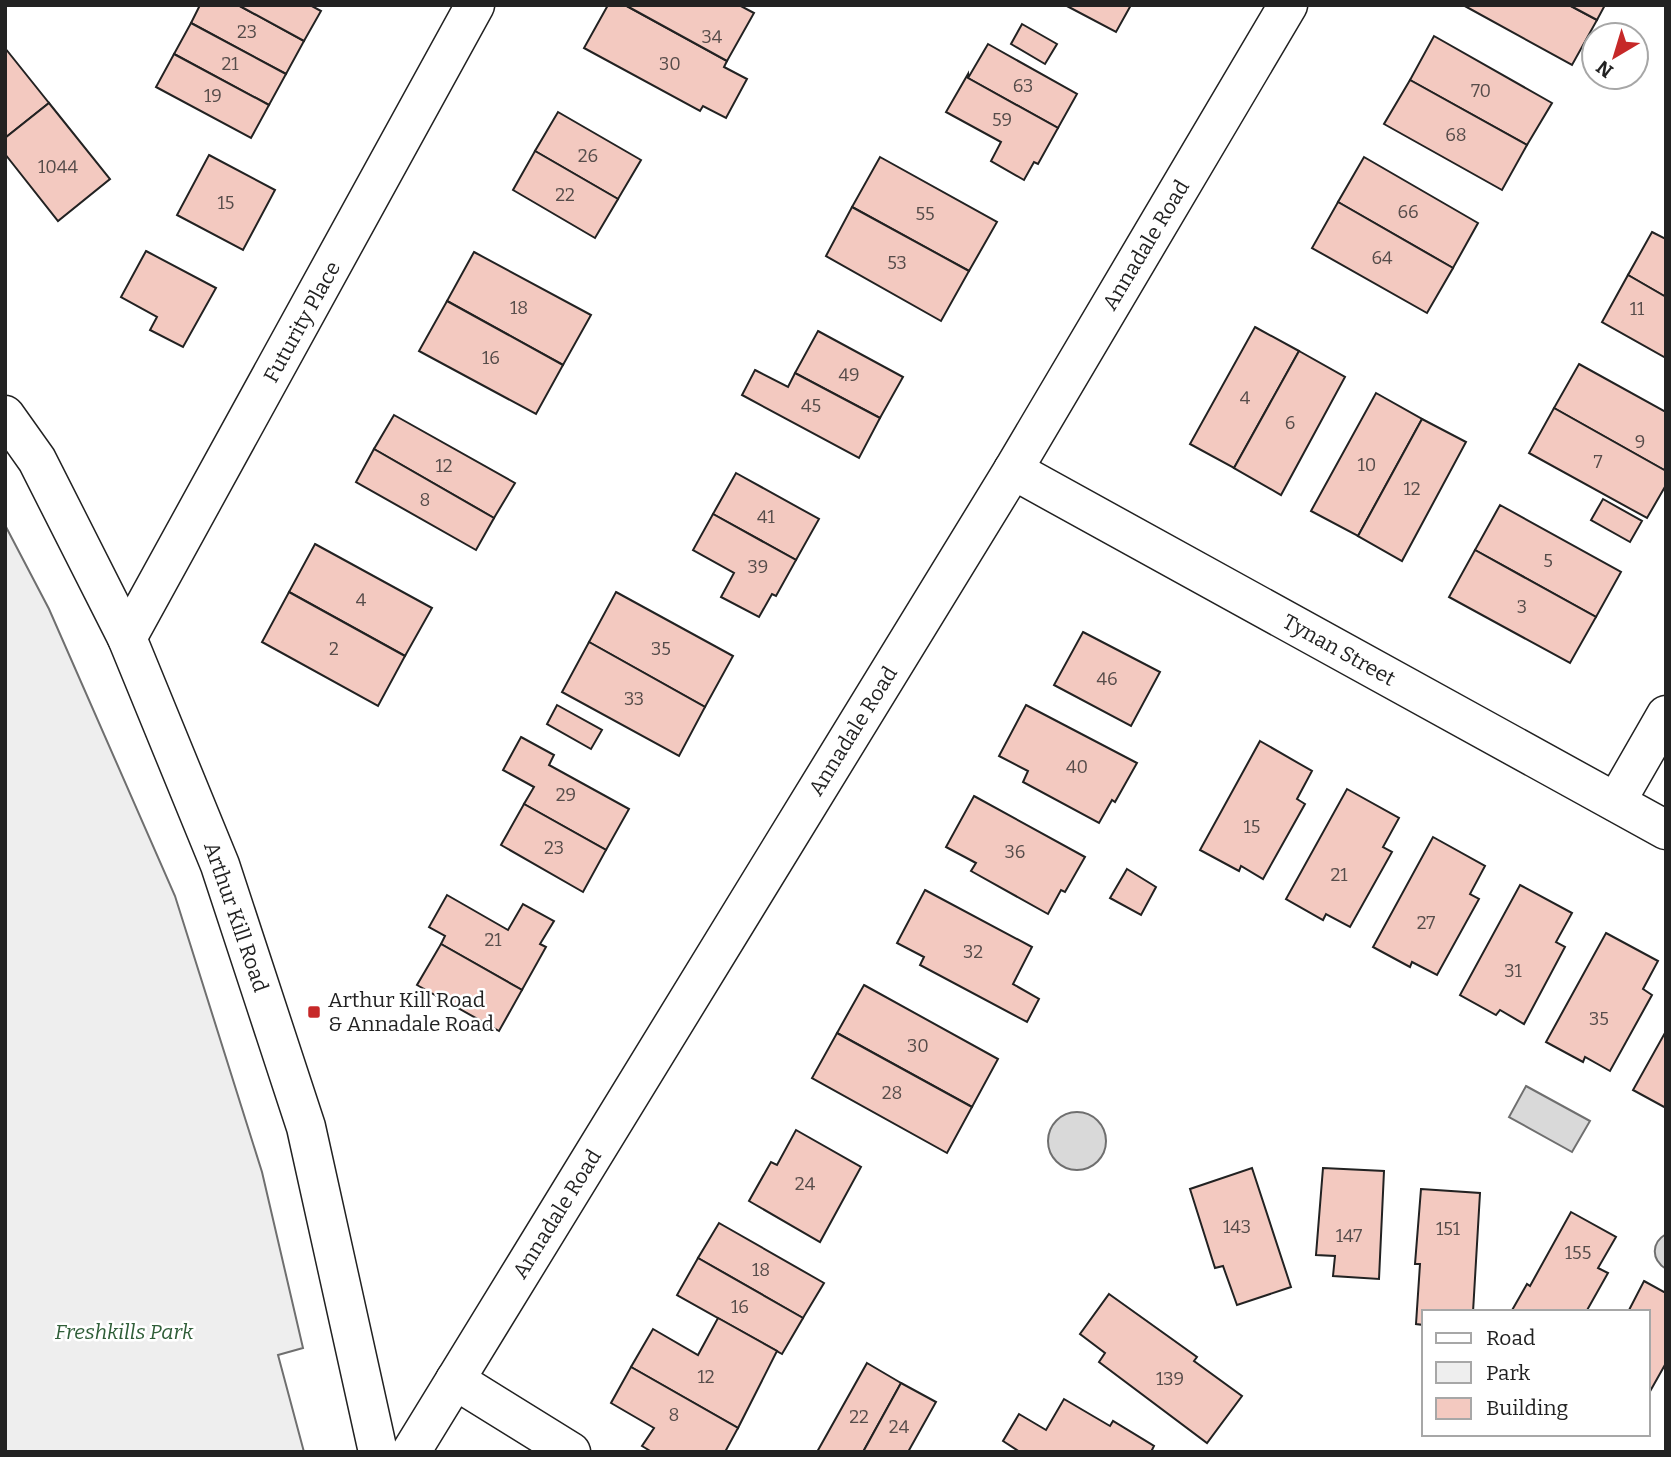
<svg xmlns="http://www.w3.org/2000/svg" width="1671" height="1457" font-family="Bitter,serif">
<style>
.green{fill:#eee;stroke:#6f6f6f;stroke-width:2}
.water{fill:#d9d9d9;stroke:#6f6f6f;stroke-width:2}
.building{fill:#f3c9c0;stroke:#222;stroke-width:2}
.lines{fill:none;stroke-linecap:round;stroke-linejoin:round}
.minor-casing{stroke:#222;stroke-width:41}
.tertiary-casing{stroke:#222;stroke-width:41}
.minor{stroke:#fff;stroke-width:38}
.tertiary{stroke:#fff;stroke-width:38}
.poi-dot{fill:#c62828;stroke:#fff;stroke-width:2.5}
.labels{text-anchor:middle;stroke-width:5;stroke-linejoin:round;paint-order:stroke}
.number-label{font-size:18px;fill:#564c4a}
.street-label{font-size:21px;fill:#222;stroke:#fff}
.poi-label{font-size:21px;fill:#222;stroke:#fff;text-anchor:start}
.park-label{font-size:21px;font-style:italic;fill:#2f5e38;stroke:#fff}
</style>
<rect width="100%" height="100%" fill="#fff"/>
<polygon class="green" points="5,525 49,609 175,896 262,1172 303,1348 278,1355 304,1452 5,1452"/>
<g class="water">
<polygon points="1526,1086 1590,1121 1572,1152 1509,1117"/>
<circle cx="1077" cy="1141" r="29"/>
<path d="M1666,1234V1269C1651,1259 1651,1243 1666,1234Z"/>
</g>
<g class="building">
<polygon points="200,5 238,5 304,41 286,74 191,23"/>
<polygon points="238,5 310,5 321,11 304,41"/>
<polygon points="608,5 625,5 727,61 724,67 747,79 726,118 703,106 700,111 584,48"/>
<polygon points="625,5 739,5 754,13 727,61"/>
<polygon points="1065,5 1131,5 1116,32"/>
<polygon points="1463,5 1569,5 1597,20 1572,65"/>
<polygon points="1569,5 1605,5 1597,20"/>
<polygon points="191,23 286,74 269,105 174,54"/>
<polygon points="1022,24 1057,44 1045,64 1011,44"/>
<polygon points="1434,36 1552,103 1527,145 1410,80"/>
<polygon points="988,44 1077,94 1058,128 968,78"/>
<polygon points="5,48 49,103 5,138"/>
<polygon points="174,54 269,105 251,138 156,87"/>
<polygon points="968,74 968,78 1058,128 1038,164 1034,162 1024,180 991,161 1001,142 946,112"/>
<polygon points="1410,80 1527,145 1502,190 1384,124"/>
<polygon points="49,103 110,179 58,221 5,154 5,138"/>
<polygon points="558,112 641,160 618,199 535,151"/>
<polygon points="535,151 618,199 595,238 513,190"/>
<polygon points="209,155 275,190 243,250 177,215"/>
<polygon points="880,157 997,222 969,271 852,207"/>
<polygon points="1364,157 1478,223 1453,268 1338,202"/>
<polygon points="1338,202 1453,268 1427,313 1312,248"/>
<polygon points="852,207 969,271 941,321 826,256"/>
<polygon points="1652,232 1666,239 1666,297 1628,275"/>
<polygon points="146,251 216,288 183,347 150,330 157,317 121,297"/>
<polygon points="474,252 591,315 563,365 447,301"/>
<polygon points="1628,275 1666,297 1666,358 1602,322"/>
<polygon points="447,301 563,365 536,414 419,351"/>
<polygon points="1255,327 1299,351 1234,468 1190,444"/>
<polygon points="818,331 903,377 880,418 795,373"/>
<polygon points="1299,351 1345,377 1281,495 1234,468"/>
<polygon points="1579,364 1666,412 1666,471 1554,408"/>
<polygon points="755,370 788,387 795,373 880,418 859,458 742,395"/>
<polygon points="1376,393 1422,419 1358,536 1311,511"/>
<polygon points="1554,408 1666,471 1666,485 1647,518 1529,453"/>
<polygon points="394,415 515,483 494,518 374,449"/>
<polygon points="1422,419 1466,442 1402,561 1358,536"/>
<polygon points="374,449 494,518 476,550 356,482"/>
<polygon points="736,473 819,519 796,560 713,514"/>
<polygon points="1603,499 1642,521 1630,542 1591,520"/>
<polygon points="1500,505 1621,572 1596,617 1475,550"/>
<polygon points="713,514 796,560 776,596 772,594 759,617 721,597 734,573 693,550"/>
<polygon points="315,544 432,608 405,656 289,592"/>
<polygon points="1475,550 1596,617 1570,663 1449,597"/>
<polygon points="289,592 405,656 378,706 262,642"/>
<polygon points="616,592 733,656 705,707 589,642"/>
<polygon points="1083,632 1160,672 1131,726 1054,685"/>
<polygon points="589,642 705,707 679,756 562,692"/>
<polygon points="557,705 602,730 591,749 547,724"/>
<polygon points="1026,705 1137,763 1115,802 1112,800 1099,823 1023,782 1028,771 999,756"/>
<polygon points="521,737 554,755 549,765 629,809 606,850 524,804 534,787 503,770"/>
<polygon points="1260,741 1312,771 1297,799 1305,804 1263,879 1241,866 1239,871 1200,850"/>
<polygon points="1347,789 1399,818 1383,847 1392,852 1350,927 1326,914 1323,920 1286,899"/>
<polygon points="974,796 1085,857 1065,892 1061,890 1048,914 971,871 976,863 946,847"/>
<polygon points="524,804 606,850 583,892 501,845"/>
<polygon points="1433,837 1485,866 1470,894 1479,899 1437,975 1412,962 1410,967 1373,947"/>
<polygon points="1127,869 1156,887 1141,915 1110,898"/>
<polygon points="1520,885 1572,913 1556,942 1565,947 1524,1024 1500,1010 1496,1015 1460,995"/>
<polygon points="925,890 1032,947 1013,984 1039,999 1027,1022 920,965 924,957 897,943"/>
<polygon points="447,895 508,930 523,904 554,921 540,944 546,947 522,990 441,944 445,936 429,927"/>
<polygon points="1606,933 1658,961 1643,989 1652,995 1610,1071 1585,1057 1583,1062 1546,1042"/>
<polygon points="441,944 522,990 499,1031 417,985"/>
<polygon points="864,985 998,1059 972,1107 837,1033"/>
<polygon points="1666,1031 1666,1108 1633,1090"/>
<polygon points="837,1033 972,1107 947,1153 812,1078"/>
<polygon points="796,1130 861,1167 820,1242 749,1201 771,1162 777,1165"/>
<polygon points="1252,1168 1291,1287 1237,1305 1223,1266 1215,1268 1190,1189"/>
<polygon points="1323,1168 1384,1171 1379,1279 1333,1276 1335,1256 1316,1255"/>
<polygon points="1421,1189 1480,1193 1473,1312 1424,1312 1424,1325 1416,1324 1420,1264 1415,1264"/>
<polygon points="1571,1212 1616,1237 1598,1268 1608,1273 1586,1312 1511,1312 1527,1284 1530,1286"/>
<polygon points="719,1223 824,1283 803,1318 698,1258"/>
<polygon points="698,1258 803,1318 782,1354 677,1295"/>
<polygon points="1644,1281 1666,1293 1666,1363 1648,1395 1648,1312 1628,1312"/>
<polygon points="1109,1294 1197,1357 1194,1361 1242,1396 1207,1443 1099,1362 1105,1353 1080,1334"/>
<polygon points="718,1318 777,1351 738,1428 631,1367 653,1329 698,1355"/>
<polygon points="867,1363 901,1383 863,1452 817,1452"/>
<polygon points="631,1367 738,1428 725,1452 652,1452 642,1446 654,1428 611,1403"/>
<polygon points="901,1383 936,1402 908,1452 863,1452"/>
<polygon points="1064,1399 1110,1426 1113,1421 1154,1446 1151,1452 1020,1452 1003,1441 1019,1414 1046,1430"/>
</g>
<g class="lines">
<g class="minor-casing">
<g id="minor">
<polyline points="1013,470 1666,830"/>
<polyline points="127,638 475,5"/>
<polyline points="1616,802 1666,715"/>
<polyline points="455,1380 571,1452"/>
</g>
</g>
<g class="tertiary-casing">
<g id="tertiary">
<polyline points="5,415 37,460 127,638 220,865 306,1127 378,1452"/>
<polyline points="411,1452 1013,470 1288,5"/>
</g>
</g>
<use href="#minor" class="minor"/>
<use href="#tertiary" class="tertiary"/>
</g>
<rect class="poi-dot" x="307" y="1005" width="14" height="14" rx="3.5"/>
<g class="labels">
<g class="number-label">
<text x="247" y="38">23</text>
<text x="712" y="43">34</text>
<text x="230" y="70">21</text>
<text x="670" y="70">30</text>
<text x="1023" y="92">63</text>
<text x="1481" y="97">70</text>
<text x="213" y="102">19</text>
<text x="1002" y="126">59</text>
<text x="1456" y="141">68</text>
<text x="588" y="162">26</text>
<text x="58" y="173">1044</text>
<text x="565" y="201">22</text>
<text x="226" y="209">15</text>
<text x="1408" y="218">66</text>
<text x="925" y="220">55</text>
<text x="1382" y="264">64</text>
<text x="897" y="269">53</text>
<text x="519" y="314">18</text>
<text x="1637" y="315">11</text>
<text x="491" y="364">16</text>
<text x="849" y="381">49</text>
<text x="1245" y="404">4</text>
<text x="811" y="412">45</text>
<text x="1290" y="429">6</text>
<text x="1640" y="448">9</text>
<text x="1598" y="468">7</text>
<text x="1367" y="471">10</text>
<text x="444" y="472">12</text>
<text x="1412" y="495">12</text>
<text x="425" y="506">8</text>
<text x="766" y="523">41</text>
<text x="1548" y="567">5</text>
<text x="758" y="573">39</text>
<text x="361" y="606">4</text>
<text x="1522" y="613">3</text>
<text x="334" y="655">2</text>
<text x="661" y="655">35</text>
<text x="1107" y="685">46</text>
<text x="634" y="705">33</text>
<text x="1077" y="773">40</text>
<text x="566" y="801">29</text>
<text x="1252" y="833">15</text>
<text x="554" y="854">23</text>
<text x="1015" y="858">36</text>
<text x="1339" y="881">21</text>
<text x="1426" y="929">27</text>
<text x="493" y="946">21</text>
<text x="973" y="958">32</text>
<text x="1513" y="977">31</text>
<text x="1599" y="1025">35</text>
<text x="918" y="1052">30</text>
<text x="892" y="1099">28</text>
<text x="805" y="1190">24</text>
<text x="1237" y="1233">143</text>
<text x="1448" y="1235">151</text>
<text x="1349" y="1242">147</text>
<text x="1578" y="1259">155</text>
<text x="761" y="1276">18</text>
<text x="740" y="1313">16</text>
<text x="706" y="1383">12</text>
<text x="1170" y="1385">139</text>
<text x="674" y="1421">8</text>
<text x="859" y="1423">22</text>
<text x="899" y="1433">24</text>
</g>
<g class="street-label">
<text transform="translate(1146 245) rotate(-59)" y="7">Annadale Road</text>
<text transform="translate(302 322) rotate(-61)" y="7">Futurity Place</text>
<text transform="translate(1339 650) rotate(29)" y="7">Tynan Street</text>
<text transform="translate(853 731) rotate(-58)" y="7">Annadale Road</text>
<text transform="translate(236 917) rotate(71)" y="7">Arthur Kill Road</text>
<text transform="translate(557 1214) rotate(-58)" y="7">Annadale Road</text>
</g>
<g class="poi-label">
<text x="328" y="1007">Arthur Kill Road<tspan x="328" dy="24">&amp; Annadale Road</tspan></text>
</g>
<g class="park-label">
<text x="124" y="1339">Freshkills Park</text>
</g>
</g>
<rect width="1671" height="1457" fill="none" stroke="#222222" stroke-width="14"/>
<rect x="1422" y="1310" width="228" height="126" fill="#ffffff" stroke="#a7a7a7" stroke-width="2"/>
<rect x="1436" y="1333" width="35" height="10" fill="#ffffff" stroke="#a7a7a7" stroke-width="2"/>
<text x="1486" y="1345" font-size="21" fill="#222222">Road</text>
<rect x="1436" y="1362" width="35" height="21" fill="#eeeeee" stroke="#a7a7a7" stroke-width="2"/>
<text x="1486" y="1380" font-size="21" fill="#222222">Park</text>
<rect x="1436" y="1398" width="35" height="21" fill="#f3c9c0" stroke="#a7a7a7" stroke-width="2"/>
<text x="1486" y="1415" font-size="21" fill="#222222">Building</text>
<g transform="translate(1615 56) rotate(218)"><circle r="33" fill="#ffffff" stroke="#a7a7a7" stroke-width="2"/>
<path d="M0-5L12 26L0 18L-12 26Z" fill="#c62828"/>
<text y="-10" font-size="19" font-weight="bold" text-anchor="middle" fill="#222222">N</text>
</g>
</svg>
